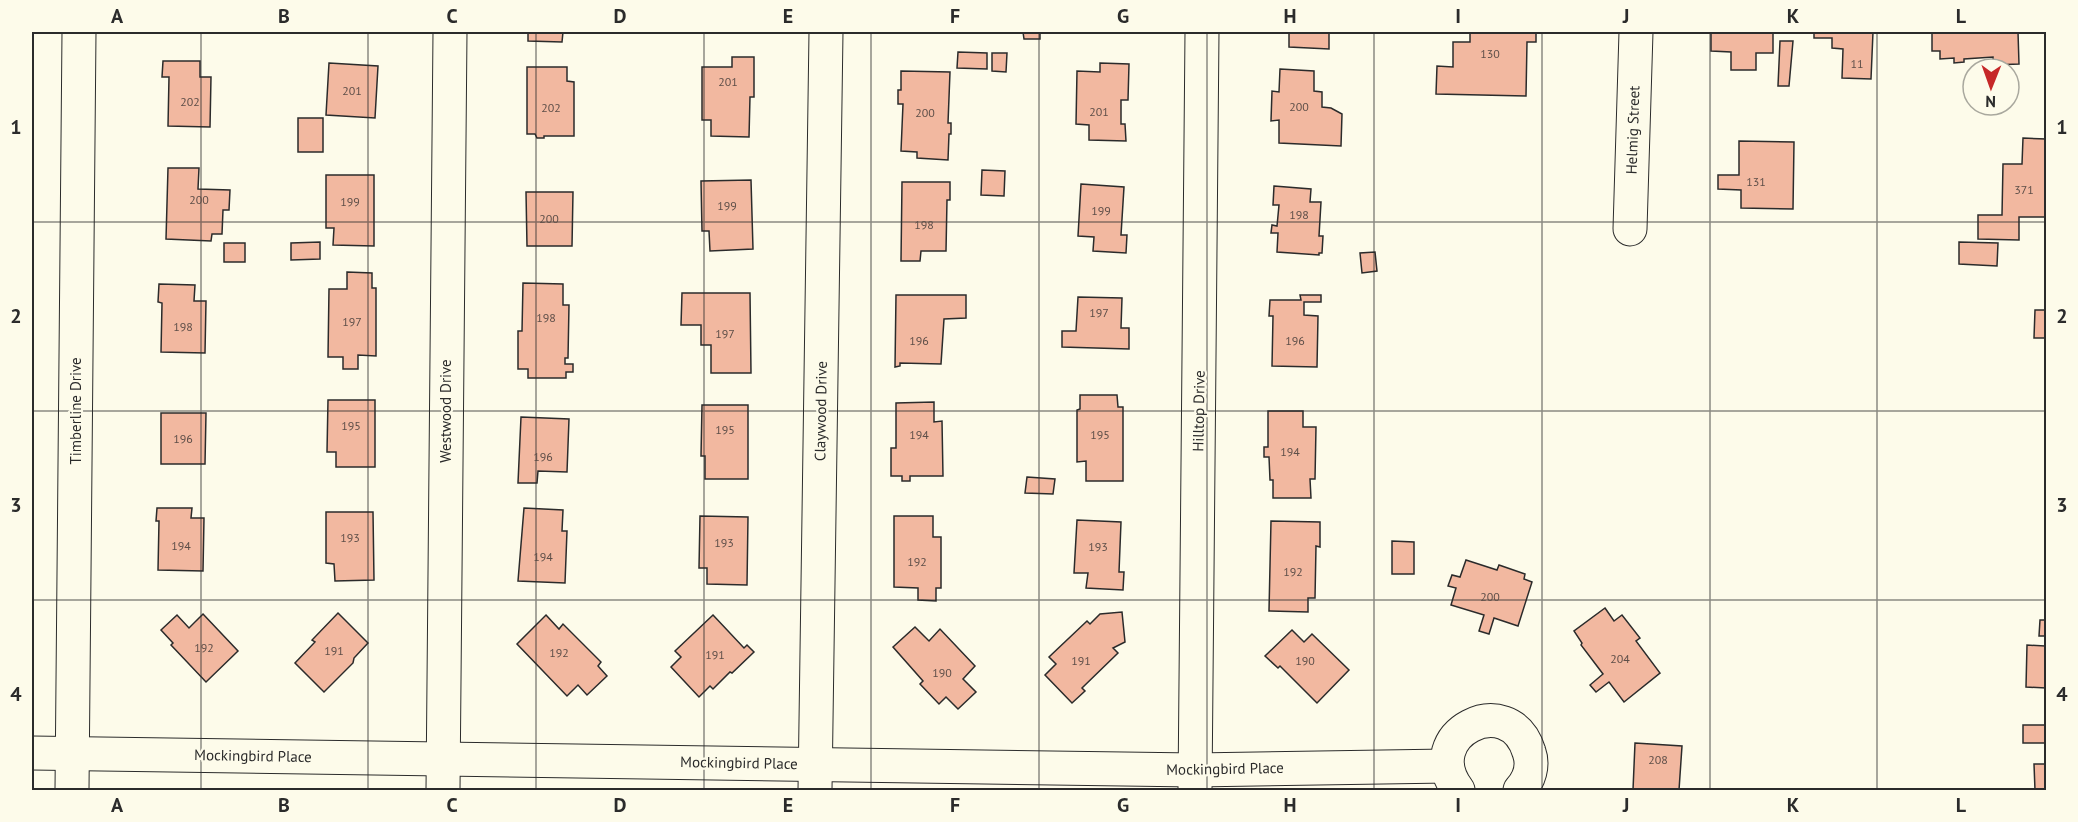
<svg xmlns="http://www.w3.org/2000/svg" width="2078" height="822" font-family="'PT Sans',sans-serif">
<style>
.building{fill:#f2b8a0;stroke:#2b2b2b;stroke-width:1.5}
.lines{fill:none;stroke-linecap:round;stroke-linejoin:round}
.minor-casing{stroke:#2b2b2b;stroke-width:35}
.minor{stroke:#fdfbea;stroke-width:33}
.grid{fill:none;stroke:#2b2b2b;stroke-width:1.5;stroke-opacity:0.55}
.labels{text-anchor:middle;stroke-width:4.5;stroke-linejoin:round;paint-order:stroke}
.number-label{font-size:12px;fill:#5d4e48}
.street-label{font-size:15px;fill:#2b2b2b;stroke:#fdfbea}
.neatline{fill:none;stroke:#2b2b2b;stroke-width:2}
.grid-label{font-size:20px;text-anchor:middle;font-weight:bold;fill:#2b2b2b}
</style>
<rect width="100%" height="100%" fill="#fdfbea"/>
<g class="building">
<polygon points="528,32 563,32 562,42 528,41"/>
<polygon points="1023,32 1040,32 1040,39 1024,39"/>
<polygon points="1289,32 1329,32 1329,49 1289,47"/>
<polygon points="1470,32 1536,32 1536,42 1527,42 1526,96 1436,94 1437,66 1453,67 1453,42 1470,42"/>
<polygon points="1711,32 1773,32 1773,53 1756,53 1756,70 1731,70 1731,52 1711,51"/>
<polygon points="1814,32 1873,32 1871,79 1842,78 1843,49 1832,48 1832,38 1814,38"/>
<polygon points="1942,32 2018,32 2019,64 1993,65 1993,57 1964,59 1964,62 1954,63 1954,58 1940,59 1940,51 1932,51 1932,33"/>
<polygon points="1780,41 1793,41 1789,86 1778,86"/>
<polygon points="958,52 987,53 987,69 957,68"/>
<polygon points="992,53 1007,53 1006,72 992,71"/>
<polygon points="732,57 754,57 754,97 750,97 749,137 711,136 711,120 702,120 702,67 732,67"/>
<polygon points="163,61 200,61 200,77 211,77 210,127 168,126 169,77 162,77"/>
<polygon points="329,63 378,66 375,118 326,115"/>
<polygon points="1100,63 1129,64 1128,100 1121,100 1121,124 1125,124 1126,141 1089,140 1089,125 1076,124 1077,71 1100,72"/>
<polygon points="527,67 567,67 567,81 574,82 574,136 544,136 544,138 537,138 535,134 527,134"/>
<polygon points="1280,69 1314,71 1314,91 1322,92 1322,107 1331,108 1342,114 1341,146 1279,143 1279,120 1271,121 1272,91 1279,92"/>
<polygon points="901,71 950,72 948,123 951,123 951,134 949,134 948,160 917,158 917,152 901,151 903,104 898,104 898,90 901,90"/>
<rect x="298" y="118" width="25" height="34"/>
<polygon points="2023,138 2046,139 2046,217 2019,217 2019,240 1978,239 1978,215 2002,215 2003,164 2022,164"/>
<polygon points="1739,141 1794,142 1793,209 1741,208 1741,190 1718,189 1718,175 1739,175"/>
<polygon points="168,168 199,168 198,189 230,190 229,210 223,210 222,234 212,234 211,241 166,239"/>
<polygon points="982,170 1005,171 1004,196 981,195"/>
<polygon points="326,175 374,175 374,246 333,245 334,228 326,228"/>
<polygon points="751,180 753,249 710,251 709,231 702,231 701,181"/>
<polygon points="902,182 950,182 950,200 947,200 946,251 921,251 920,261 901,261"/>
<polygon points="1081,184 1124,187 1121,235 1127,235 1126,253 1093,251 1094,237 1078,236"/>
<polygon points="1274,186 1311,189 1310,202 1321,202 1319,236 1323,236 1322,253 1319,253 1319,255 1277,252 1278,233 1271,233 1272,225 1277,226 1279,205 1273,205"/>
<polygon points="526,192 573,192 572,246 527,246"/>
<polygon points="320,242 320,259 291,260 291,243"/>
<polygon points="1959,242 1998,243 1997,266 1959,264"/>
<rect x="224" y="243" width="21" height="19"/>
<polygon points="1375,252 1377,271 1362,273 1360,253"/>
<polygon points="347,272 372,273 372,288 376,288 376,356 358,355 358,369 343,369 343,357 328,357 329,289 347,289"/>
<polygon points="523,283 563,284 563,305 569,305 568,358 565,358 565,364 573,364 573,372 566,372 566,378 528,378 528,369 518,369 518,331 522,331"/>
<polygon points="159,284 195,285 194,301 206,301 205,353 161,352 162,303 158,302"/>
<polygon points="682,293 750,293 751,373 711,373 711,345 701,345 701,325 681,325"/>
<polygon points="896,295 966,295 966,318 944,319 941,364 900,363 900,366 895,367"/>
<polygon points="1300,295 1321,295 1321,302 1304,302 1304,315 1318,316 1317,367 1272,366 1273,316 1269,316 1270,300 1301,300"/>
<polygon points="1078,297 1122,298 1121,328 1129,328 1129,349 1062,347 1062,331 1076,331"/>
<polygon points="2035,310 2046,310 2046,338 2034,338"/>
<polygon points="1080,395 1117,395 1118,407 1123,407 1123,481 1086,481 1086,461 1077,462 1077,410 1080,409"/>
<polygon points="328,400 375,400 375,467 336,467 336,452 327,452"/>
<polygon points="934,402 934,422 942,421 943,476 910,476 910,481 902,481 902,476 891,476 891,448 896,448 896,403"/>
<polygon points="702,405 748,405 748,479 705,479 705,456 701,456"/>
<polygon points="1268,411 1303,411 1303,427 1316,427 1315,479 1310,479 1311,498 1273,498 1273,480 1270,480 1269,457 1264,457 1264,447 1268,447"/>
<polygon points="161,413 206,413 205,464 161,464"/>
<polygon points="521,417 569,419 567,472 538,471 537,483 518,483"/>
<polygon points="1027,477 1055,479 1053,494 1025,493"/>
<polygon points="157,508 192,508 191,518 204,518 203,571 158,570 159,521 156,521"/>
<polygon points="524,508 563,510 562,531 567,531 565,583 518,581"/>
<polygon points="326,512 373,512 374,580 335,581 334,564 326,563"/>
<polygon points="700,516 748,517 747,585 707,584 707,568 699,568"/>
<polygon points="894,516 933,516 933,537 941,537 941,588 936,588 936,601 918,600 918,588 894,587"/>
<polygon points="1077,520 1121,522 1119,572 1124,572 1123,590 1086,588 1088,573 1074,573"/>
<polygon points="1271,521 1320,522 1320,547 1316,546 1315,598 1308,598 1308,612 1269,611"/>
<polygon points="1392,541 1414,542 1414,574 1392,574"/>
<polygon points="1466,560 1497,570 1499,565 1525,574 1524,579 1532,582 1518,626 1494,618 1489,634 1479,631 1484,615 1451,605 1456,588 1448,586 1452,575 1460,577"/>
<polygon points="1605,608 1614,621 1622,615 1640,638 1636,641 1660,673 1624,702 1609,682 1596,692 1590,685 1603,674 1581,645 1582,643 1574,631"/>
<polygon points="1122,612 1125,642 1113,648 1118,653 1082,688 1085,691 1072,703 1045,675 1056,664 1049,657 1087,621 1090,624 1100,614"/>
<polygon points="338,613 368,643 354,658 353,663 324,692 295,663 315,642 312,640"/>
<polygon points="203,614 238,651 206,682 171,645 173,643 161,630 177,615 189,628"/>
<polygon points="546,615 559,629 563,624 601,662 598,666 607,676 587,695 578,685 567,696 517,644"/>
<polygon points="713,615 744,648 747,645 754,652 732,673 730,672 713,689 710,686 699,697 671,667 681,657 675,651"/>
<polygon points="2040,620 2046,620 2046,688 2026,687 2027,645 2045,646 2045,636 2039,636"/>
<polygon points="915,627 929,641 940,629 975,666 963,679 976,692 958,709 946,697 939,704 920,684 923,681 893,647"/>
<polygon points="1292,630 1304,642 1312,634 1349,670 1317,703 1280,666 1278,668 1265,656"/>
<rect x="2023" y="725" width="23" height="18"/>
<polygon points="1635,743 1682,746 1679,790 1633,790"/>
<polygon points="2034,764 2046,764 2046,790 2035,790"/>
</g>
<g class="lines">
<g class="minor-casing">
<g id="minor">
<polyline points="1630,229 1636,32"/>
<polyline points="32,753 1195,770 1447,766"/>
<polyline points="72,790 79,32"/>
<polyline points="443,790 450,32"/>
<polyline points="815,790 826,32"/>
<polyline points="1195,790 1202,32"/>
<path d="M1458,790C1416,735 1509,687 1529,752C1534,766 1529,780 1520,790"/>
</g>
</g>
<use href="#minor" class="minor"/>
</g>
<path class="grid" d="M201,32V790M368,32V790M536,32V790M704,32V790M871,32V790M1039,32V790M1207,32V790M1374,32V790M1542,32V790M1710,32V790M1877,32V790M32,222H2046M32,411H2046M32,600H2046"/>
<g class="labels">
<g class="number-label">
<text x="1490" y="58">130</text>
<text x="1857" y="68">11</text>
<text x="728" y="86">201</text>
<text x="352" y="95">201</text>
<text x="190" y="106">202</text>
<text x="1299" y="111">200</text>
<text x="551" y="112">202</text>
<text x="1099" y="116">201</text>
<text x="925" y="117">200</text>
<text x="1756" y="186">131</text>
<text x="2024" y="194">371</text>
<text x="199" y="204">200</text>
<text x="350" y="206">199</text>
<text x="727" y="210">199</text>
<text x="1101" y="215">199</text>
<text x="1299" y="219">198</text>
<text x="549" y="223">200</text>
<text x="924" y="229">198</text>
<text x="1099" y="317">197</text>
<text x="546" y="322">198</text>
<text x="352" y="326">197</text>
<text x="183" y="331">198</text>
<text x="725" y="338">197</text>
<text x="919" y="345">196</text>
<text x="1295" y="345">196</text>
<text x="351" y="430">195</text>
<text x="725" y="434">195</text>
<text x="919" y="439">194</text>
<text x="1100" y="439">195</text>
<text x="183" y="443">196</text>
<text x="1290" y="456">194</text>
<text x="543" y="461">196</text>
<text x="350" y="542">193</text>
<text x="724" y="547">193</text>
<text x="181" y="550">194</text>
<text x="1098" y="551">193</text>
<text x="543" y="561">194</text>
<text x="917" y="566">192</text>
<text x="1293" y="576">192</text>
<text x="1490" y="601">200</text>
<text x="204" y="652">192</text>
<text x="334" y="655">191</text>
<text x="559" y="657">192</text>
<text x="715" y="659">191</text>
<text x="1620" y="663">204</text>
<text x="1081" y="665">191</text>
<text x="1305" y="665">190</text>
<text x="942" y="677">190</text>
<text x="1658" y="764">208</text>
</g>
<g class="street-label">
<text transform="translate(1633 130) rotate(-88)" y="5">Helmig Street</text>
<text transform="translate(76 411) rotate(-90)" y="5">Timberline Drive</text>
<text transform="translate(446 411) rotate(-90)" y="5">Westwood Drive</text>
<text transform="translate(821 411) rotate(-89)" y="5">Claywood Drive</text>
<text transform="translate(1199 411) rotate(-89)" y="5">Hilltop Drive</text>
<text transform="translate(253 756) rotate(1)" y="5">Mockingbird Place</text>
<text transform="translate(739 763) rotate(1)" y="5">Mockingbird Place</text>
<text transform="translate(1225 769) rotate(-1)" y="5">Mockingbird Place</text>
</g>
</g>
<rect width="2078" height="822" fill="none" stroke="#fdfbea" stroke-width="66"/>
<g transform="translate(1991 87) rotate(181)"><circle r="28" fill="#fdfbea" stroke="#a9a89e" stroke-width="1.5"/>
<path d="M0-4.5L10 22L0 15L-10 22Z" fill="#c62828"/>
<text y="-9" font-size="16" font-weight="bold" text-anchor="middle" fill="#2b2b2b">N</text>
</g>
<rect x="33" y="33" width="2012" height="756" class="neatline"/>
<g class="grid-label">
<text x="117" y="23">A</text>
<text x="284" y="23">B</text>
<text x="452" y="23">C</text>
<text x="620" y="23">D</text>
<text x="788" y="23">E</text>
<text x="955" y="23">F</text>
<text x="1123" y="23">G</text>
<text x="1290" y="23">H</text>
<text x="1458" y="23">I</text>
<text x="1626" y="23">J</text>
<text x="1793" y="23">K</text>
<text x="1961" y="23">L</text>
<text x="16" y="134">1</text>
<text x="2062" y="134">1</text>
<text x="16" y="323">2</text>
<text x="2062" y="323">2</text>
<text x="16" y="512">3</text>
<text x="2062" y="512">3</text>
<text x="16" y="701">4</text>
<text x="2062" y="701">4</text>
<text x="117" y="812">A</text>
<text x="284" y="812">B</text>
<text x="452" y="812">C</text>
<text x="620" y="812">D</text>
<text x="788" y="812">E</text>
<text x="955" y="812">F</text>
<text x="1123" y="812">G</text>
<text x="1290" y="812">H</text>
<text x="1458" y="812">I</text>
<text x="1626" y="812">J</text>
<text x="1793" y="812">K</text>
<text x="1961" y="812">L</text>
</g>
</svg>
